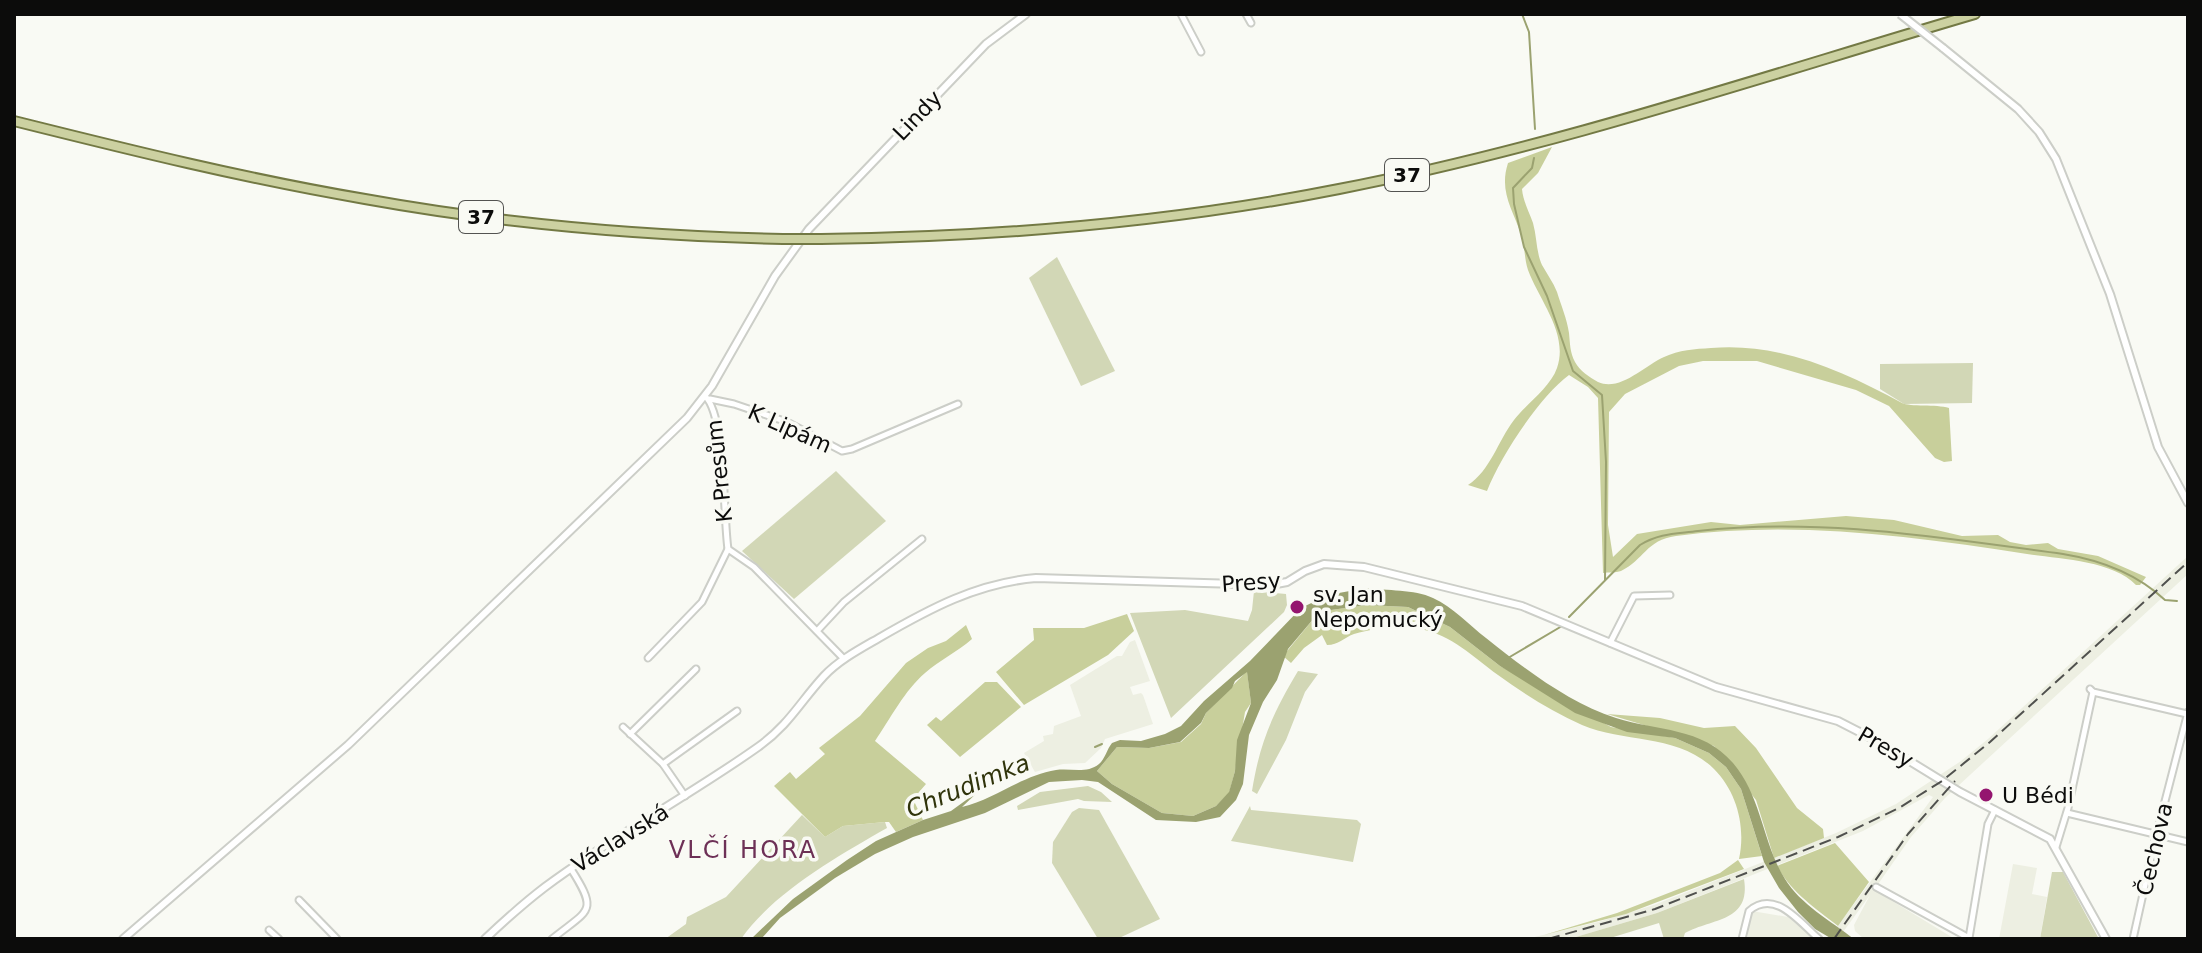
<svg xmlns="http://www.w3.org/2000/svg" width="2202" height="953" font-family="'DejaVu Sans',sans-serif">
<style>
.built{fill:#edefe2}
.green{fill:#d2d7b6}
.forest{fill:#c8cf9b}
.water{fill:#9ba270;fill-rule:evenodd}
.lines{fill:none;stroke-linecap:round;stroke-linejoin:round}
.stream{stroke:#9ba270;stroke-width:2}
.minor-casing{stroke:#cccec8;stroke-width:9}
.tertiary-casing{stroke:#cccec8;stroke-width:10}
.primary-casing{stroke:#737944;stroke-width:12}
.minor{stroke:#fff;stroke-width:5}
.tertiary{stroke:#fff;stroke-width:6}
.primary{stroke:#ccd1a1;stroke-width:8}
.rail{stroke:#50514e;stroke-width:2;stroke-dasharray:12 6;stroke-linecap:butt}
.tertiary-bridge-casing{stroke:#cccec8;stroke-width:10;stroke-linecap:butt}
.primary-bridge-casing{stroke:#737944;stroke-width:12;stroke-linecap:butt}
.tertiary-bridge{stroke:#fff;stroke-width:6}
.primary-bridge{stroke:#ccd1a1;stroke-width:8}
.poi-dot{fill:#94156f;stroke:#f9faf4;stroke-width:3}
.labels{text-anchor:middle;stroke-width:7;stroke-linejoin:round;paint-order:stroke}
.shield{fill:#f9faf4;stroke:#535351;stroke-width:2}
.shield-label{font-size:20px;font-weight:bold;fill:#0c0c0b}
.street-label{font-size:22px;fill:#0c0c0b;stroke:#f9faf4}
.poi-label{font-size:22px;fill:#0c0c0b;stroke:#f9faf4;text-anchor:start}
.water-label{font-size:24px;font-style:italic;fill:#30340b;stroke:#f9faf4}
.neighbourhood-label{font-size:24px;letter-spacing:2px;fill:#6d3056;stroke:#f9faf4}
</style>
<rect width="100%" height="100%" fill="#f9faf4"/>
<g class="built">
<polygon points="2188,556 2188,574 1945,798 1911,837 1874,890 1955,939 1864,939 1855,931 1854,925 1870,895 1838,939 1828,939 1933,797 1929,795 1863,831 1657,913 1569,939 1526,939 1598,922 1654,905 1836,833 1896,804 1961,761 1988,739"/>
<polygon points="1135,640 1150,681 1130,687 1133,695 1141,693 1143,695 1153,724 1105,739 1101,748 1085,763 1063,764 1035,772 1024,753 1044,741 1043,736 1053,734 1054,726 1081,716 1070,685 1117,656 1122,656 1130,642"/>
<polygon points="2013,864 2037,868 2032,894 2047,897 2040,939 1999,939"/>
<polygon points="1752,911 1788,917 1815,939 1747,939"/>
</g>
<g class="green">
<polygon points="1057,257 1115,371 1081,386 1029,278"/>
<polygon points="1973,363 1972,403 1904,404 1880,389 1880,364"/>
<polygon points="836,471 886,521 794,599 742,551"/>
<polygon points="1254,591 1286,594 1287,605 1284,612 1171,718 1130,613 1185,610 1248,621 1252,610"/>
<path d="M1298,671L1318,674L1305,692L1286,740L1257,794L1252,791C1260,741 1273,713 1298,671Z"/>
<polygon points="1088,786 1101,792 1112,802 1084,801 1078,799 1018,810 1017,806 1040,792"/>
<polygon points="1250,806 1251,810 1357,820 1361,824 1353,862 1231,841"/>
<polygon points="1079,808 1099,810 1160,919 1117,939 1098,939 1052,863 1053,842 1072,812"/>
<path d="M802,815L825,837L843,826L885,822L887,828C838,856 774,892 741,939H665L686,924L687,917L726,897Z"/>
<polygon points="2052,872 2063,872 2099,939 2040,939"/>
<path d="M1744,879C1751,922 1713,918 1685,933L1683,939H1664L1659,923L1607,939H1569L1657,913Z"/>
</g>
<g class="forest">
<path d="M1552,147L1538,173L1522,189C1523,201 1529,212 1533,223C1537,237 1536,252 1542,265C1547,274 1553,282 1557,292C1561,305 1567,319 1569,333C1570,343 1570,353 1575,362C1580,371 1589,377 1598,382C1620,392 1644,366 1664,357C1679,350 1695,349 1711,348C1780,342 1843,371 1902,403C1910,407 1936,404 1949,408L1952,461L1944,462L1935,458L1889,406L1856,390L1757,361H1703L1679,366L1625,394L1609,412L1608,525L1613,557L1637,534L1711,522L1740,525L1846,516L1894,520L1962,536L1998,535L2010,542L2026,545L2048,543L2058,549L2098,556L2146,577L2140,585H2136C2112,560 2059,559 2027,554C1912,536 1792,520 1676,536C1646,540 1644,560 1621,571C1616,573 1608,572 1603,573L1598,398L1588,387L1569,375C1540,396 1500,457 1487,491L1468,485C1490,471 1498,441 1514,420C1526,404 1550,388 1557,368C1569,334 1539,300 1528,270C1524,258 1525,245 1521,234C1512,208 1499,191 1508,163Z"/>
<path d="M1367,605L1408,607L1450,627L1500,666L1611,727L1675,738L1709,753L1726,767L1741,789L1762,856L1739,859C1746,827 1737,792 1714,769C1679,734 1625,743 1582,725C1553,712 1524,694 1498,675C1474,658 1451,634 1420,629C1398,625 1375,628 1354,634C1343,638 1339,645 1327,645L1322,635L1304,648L1291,663L1283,656L1315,617L1331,610Z"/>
<polygon points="1127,614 1134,631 1108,655 1024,705 996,672 1034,640 1033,628 1084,628"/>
<path d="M966,625L972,639C957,652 940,660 925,673C905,690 890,719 875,741L926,784L913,799L923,820L896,832L889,822H885L843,826L825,837L774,786L790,772L796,779L825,754L819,748L860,716L906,663L928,648L946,641Z"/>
<polygon points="1247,671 1251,703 1245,712 1235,771 1229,793 1216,806 1193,816 1162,813 1112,784 1097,771 1117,747 1149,748 1181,742 1201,724 1206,713"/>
<polygon points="985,682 997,682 1021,707 960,757 927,725 936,717 941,721"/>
<polygon points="1607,714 1660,718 1704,728 1735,726 1756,748 1797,808 1823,829 1824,838 1774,858 1756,800 1714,746"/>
<path d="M1835,843L1869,882L1838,926C1814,907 1792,893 1777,866Z"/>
<polygon points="1738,860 1744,869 1626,914 1544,935 1617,913 1720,873"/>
</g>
<path class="water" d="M1366,588C1387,591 1414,589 1433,598C1453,607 1469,625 1486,638C1525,669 1569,703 1616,718C1657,731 1702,727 1733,763C1762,797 1762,842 1785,879C1800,904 1831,921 1854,939H1832L1815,929L1798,912L1779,888L1764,862L1741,789L1726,767L1709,753L1675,738L1627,732L1575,713L1500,666L1450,627L1408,607L1367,605L1331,610L1315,617L1288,649L1277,680L1263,702L1249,735L1243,784L1236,800L1220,817L1196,822L1156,820L1098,782L1082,780L1049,782L985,813L913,837L875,854L835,878L780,918L761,939H751L793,899L847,860L876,841L923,820L951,811L980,790L962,807C995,799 1023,775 1056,770C1071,768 1087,774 1099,764C1105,759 1107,749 1112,743L1120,740L1141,741L1165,734L1181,726L1204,701L1250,661L1301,608L1328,595ZM1247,672L1251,703L1237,740L1235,771L1229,792L1216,806L1193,816L1162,813L1112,784L1097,771L1117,747L1149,748L1180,742L1201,723L1206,713L1232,688L1235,681Z"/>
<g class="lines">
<g class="stream">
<polyline points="1522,14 1529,32 1535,129"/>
<polyline points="1534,158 1532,168 1513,188 1514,204 1524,247 1547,296 1573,371 1602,395 1606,462 1605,580"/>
<path d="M1569,617L1640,545C1660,533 1676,534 1698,531C1821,517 1941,538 2063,554C2100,560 2137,574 2165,600L2177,601"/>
<polyline points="1508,658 1562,626"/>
<polyline points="1095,747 1102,744"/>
</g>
<g class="minor-casing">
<g id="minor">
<polyline points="1181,14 1201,52"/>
<polyline points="1246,14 1251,23"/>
<path d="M705,396C726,416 723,516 728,549L754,567L844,659"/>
<polyline points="710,399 734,404 787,422 842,451 852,449 958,404"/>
<polyline points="817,631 844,602 922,539"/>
<polyline points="1610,643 1634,596 1670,595"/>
<polyline points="648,658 702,602 728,549"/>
<polyline points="2090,689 2093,692 2187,714"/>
<polyline points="623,727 663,764 685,796"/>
<polyline points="630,734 696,669"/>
<polyline points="663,764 737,711"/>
<polyline points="2067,813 2188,842"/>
<polyline points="2056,847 2068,808 2093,692"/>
<polyline points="1876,887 1969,938 1988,824 1995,810"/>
<polyline points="299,900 337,939"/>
<polyline points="269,930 279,939"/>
<path d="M552,939C589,909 599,913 571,869"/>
<path d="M1742,939L1749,911C1775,888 1800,923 1819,939"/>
<polyline points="2133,939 2155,840 2188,712"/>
</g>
</g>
<g class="tertiary-casing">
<g id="tertiary">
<polyline points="1943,48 2018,109 2039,132 2056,159 2110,294 2158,447 2188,503"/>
<polyline points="123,939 348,745 687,418 712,386 775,276 809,229 986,44 1026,14"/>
<path d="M485,939C504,921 524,903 545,887C613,836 689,796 758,747C789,725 800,702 824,676C839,660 860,649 879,638C929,609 977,583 1036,578L1271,585L1287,582L1305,571L1324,564L1364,567L1522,606L1716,687L1838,721L1877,741L1960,792L2050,839L2106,939"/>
</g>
</g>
<g class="primary-casing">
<g id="primary">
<path d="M14,121C130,150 247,179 365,199C503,224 643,236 783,239"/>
<path d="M821,239C995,237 1168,223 1339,189C1555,147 1764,76 1975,14"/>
</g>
</g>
<use href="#minor" class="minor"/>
<use href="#tertiary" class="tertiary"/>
<use href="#primary" class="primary"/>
<g class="rail">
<polyline points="1548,939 1655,909 1838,837 1899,808 1942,781 1990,742 2188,562"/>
<polyline points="1834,939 1908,834 1955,781"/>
</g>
<g class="tertiary-bridge-casing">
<polyline id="tertiary-bridge" points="1900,14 1943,48"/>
</g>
<g class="primary-bridge-casing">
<polyline id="primary-bridge" points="783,239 821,239"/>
</g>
<use href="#tertiary-bridge" class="tertiary-bridge"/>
<use href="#primary-bridge" class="primary-bridge"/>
</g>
<g class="poi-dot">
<circle cx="1297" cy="607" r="8"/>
<circle cx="1986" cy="795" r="8"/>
</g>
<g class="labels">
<g class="shield">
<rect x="1385" y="159" width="44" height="32" rx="6"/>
<rect x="459" y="201" width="44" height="32" rx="6"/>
</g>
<g class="shield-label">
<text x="1407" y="182">37</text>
<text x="481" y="224">37</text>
</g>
<g class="street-label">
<text transform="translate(917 115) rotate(-46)" y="8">Lindy</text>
<text transform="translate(790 428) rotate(24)" y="8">K Lipám</text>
<text transform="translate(719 471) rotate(-96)" y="8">K Presům</text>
<text transform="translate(1251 582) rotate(-4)" y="8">Presy</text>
<text transform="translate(1886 747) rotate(30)" y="8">Presy</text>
<text transform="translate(620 838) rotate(-32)" y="8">Václavská</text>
<text transform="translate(2154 849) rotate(-77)" y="8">Čechova</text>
</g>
<g class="poi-label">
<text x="1313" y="602">sv. Jan<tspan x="1313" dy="25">Nepomucký</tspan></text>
<text x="2002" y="803">U Bédi</text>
</g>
<g class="water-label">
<text transform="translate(968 786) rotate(-22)" y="8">Chrudimka</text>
</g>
<g class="neighbourhood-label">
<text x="743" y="858">VLČÍ HORA</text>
</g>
</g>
<rect width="2202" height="953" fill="none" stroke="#0c0c0b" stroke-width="32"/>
</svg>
